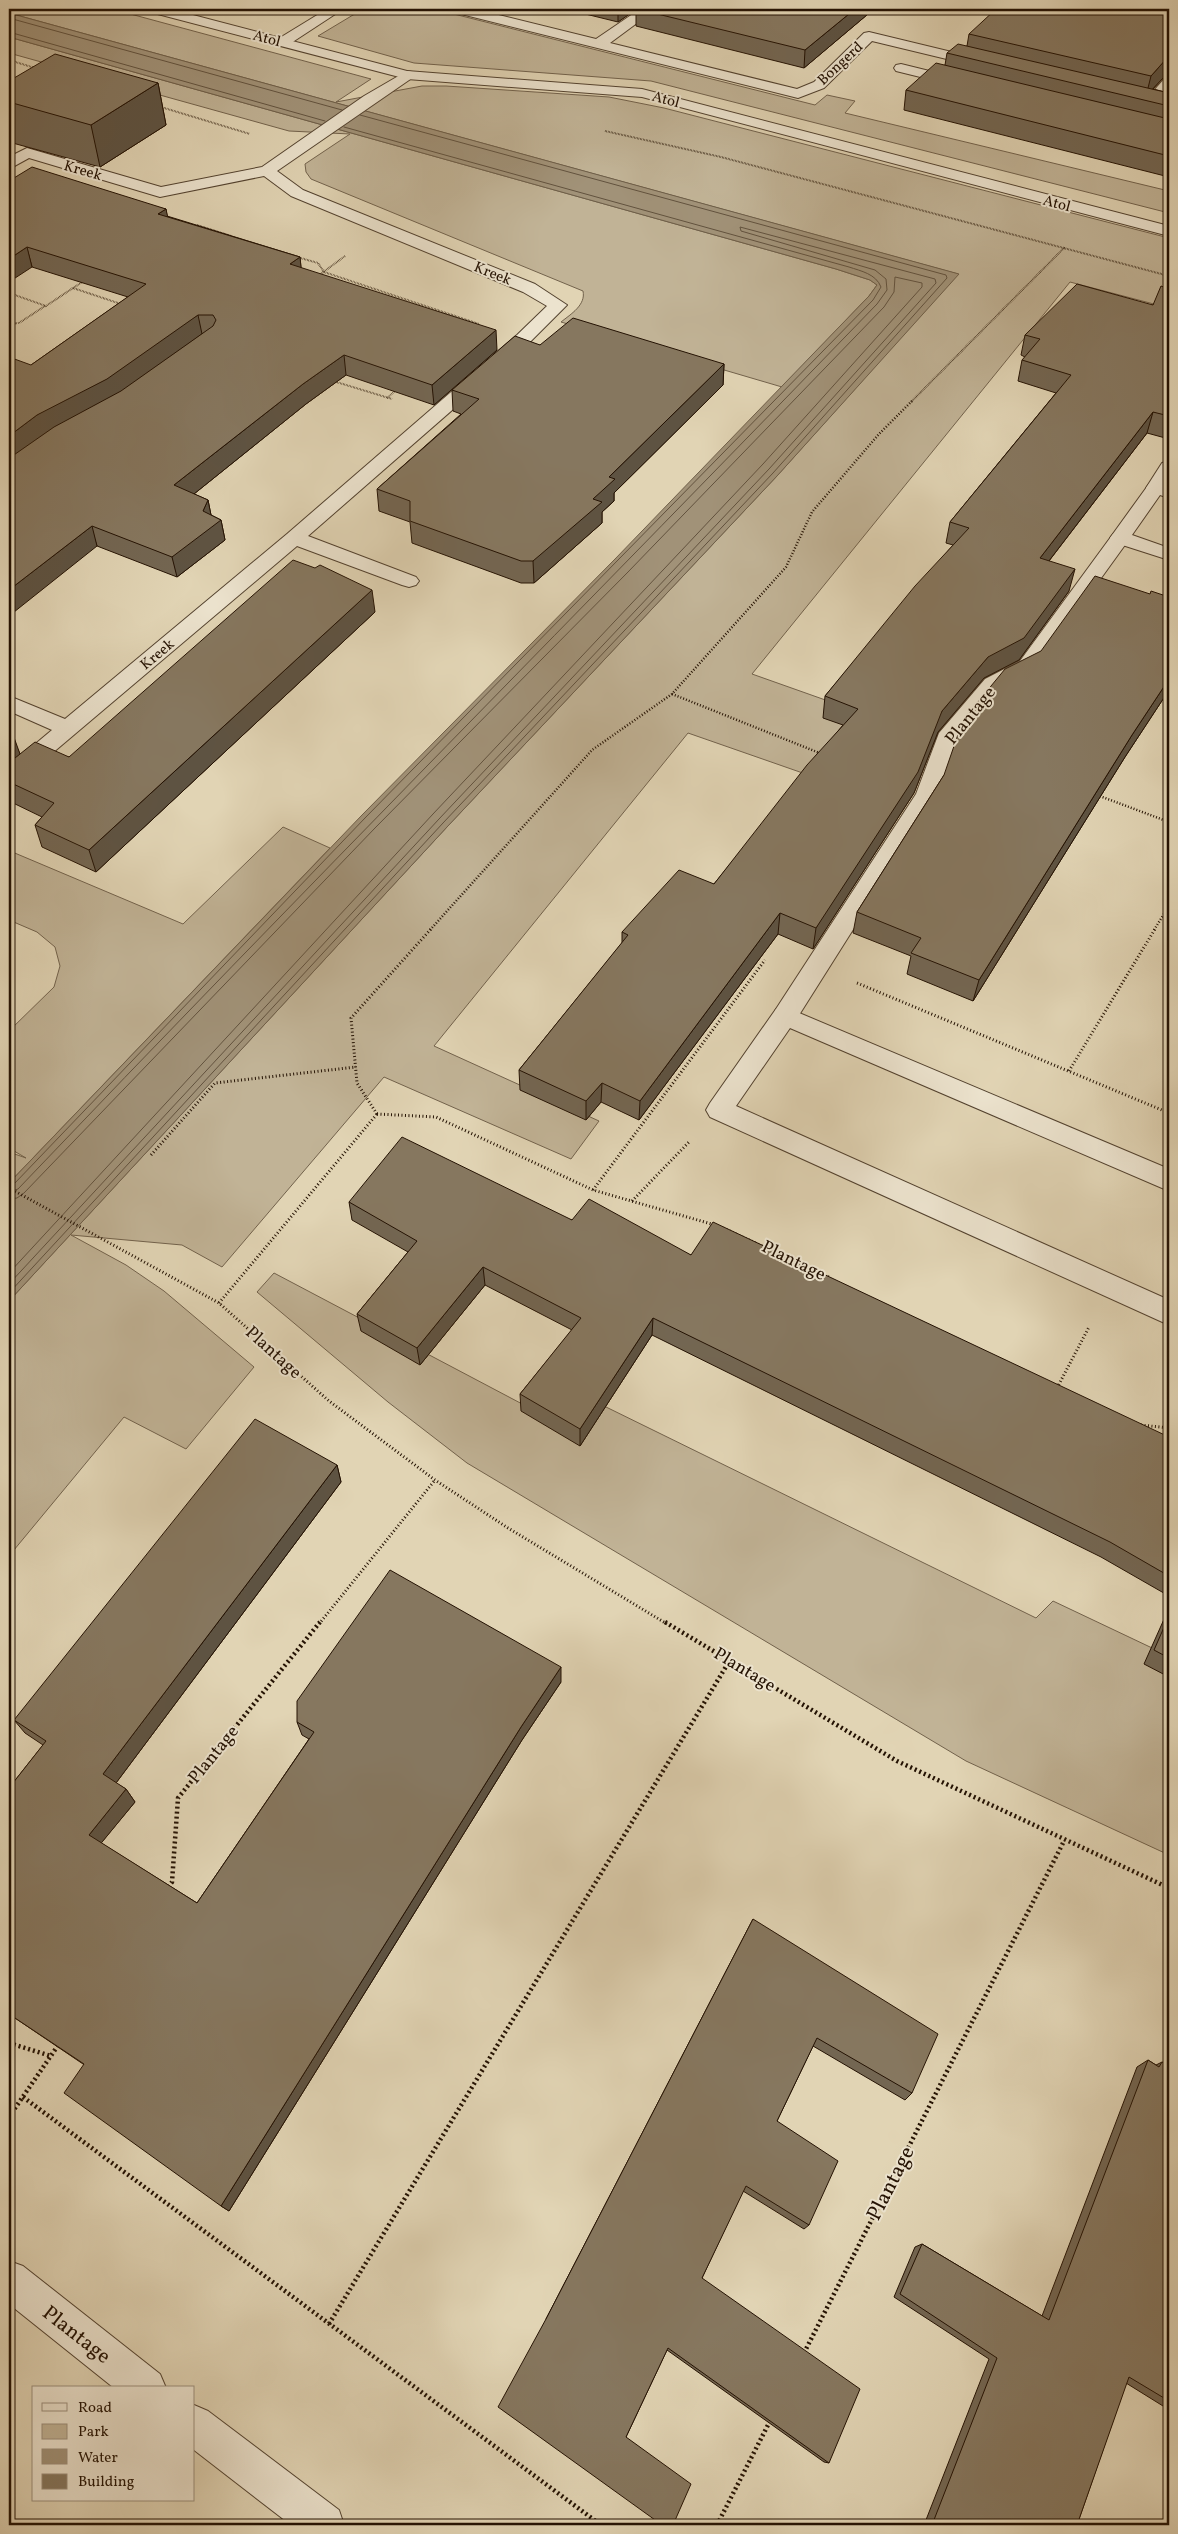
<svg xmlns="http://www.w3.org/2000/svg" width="1178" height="2534" font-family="Vollkorn,serif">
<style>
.green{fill:#c1b396;stroke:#72624c}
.water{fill:#a19278;stroke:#6f5f49}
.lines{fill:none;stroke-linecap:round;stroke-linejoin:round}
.shore{stroke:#62523e;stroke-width:1}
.pedestrian-casing{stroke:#53422f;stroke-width:2}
.minor-casing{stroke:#53422f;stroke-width:2}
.tertiary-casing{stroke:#53422f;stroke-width:2}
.path-far3{stroke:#241203;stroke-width:2;stroke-dasharray:0.5 1;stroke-linecap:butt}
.path-far2{stroke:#241203;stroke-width:2.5;stroke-dasharray:1 2;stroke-linecap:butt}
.path-far1{stroke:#241203;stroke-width:3;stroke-dasharray:1 2.5;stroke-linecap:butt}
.path{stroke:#241203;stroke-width:4.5;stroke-dasharray:2 3;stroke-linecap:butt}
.pedestrian{fill:#ece3ce;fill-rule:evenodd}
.minor{fill:#ece3ce;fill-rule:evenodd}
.tertiary{fill:#ece3ce;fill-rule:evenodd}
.wall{fill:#736652;stroke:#241203}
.shaded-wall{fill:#5e5342;stroke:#241203}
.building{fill:#86775f;stroke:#241203}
.labels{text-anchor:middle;stroke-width:4;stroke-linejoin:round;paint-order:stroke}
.far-street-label{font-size:15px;fill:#241203;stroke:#ece3ce}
.street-label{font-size:18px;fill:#241203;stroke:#ece3ce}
.near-street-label{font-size:21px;fill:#241203;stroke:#ece3ce}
</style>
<rect width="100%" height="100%" fill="#e1d4b4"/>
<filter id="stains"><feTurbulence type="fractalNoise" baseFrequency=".004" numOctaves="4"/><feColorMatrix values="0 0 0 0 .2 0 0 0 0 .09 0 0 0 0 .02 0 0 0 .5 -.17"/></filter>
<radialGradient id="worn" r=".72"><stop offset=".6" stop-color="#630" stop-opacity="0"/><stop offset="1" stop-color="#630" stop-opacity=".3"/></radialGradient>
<g class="green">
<polygon points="9,9 112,9 371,79 336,102 422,86 446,86 609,97 664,108 1169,238 1169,308 1070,282 752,674 927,736 903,808 688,733 434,1046 599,1121 571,1159 384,1077 222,1267 182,1245 71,1235 126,1265 164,1291 254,1367 186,1449 124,1417 9,1556 9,1301 447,827 777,476 958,274 9,13"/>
<polygon points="363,9 434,9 815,105 827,95 855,101 845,113 1169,191 1169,213 651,81 414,63 318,36"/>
<path d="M9,37L836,269L870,280L877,285L869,296L782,387L561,322C571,314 586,305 583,291L311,179L306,172L305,164L350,134L289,131L9,53Z"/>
<polygon points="283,827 330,848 9,1183 9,1152 26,1158 9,1148 9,1031 54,987 60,966 55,947 37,932 9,920 9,852 10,851 183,924"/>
<polygon points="274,1273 579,1434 604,1406 1036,1618 1053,1601 1169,1656 1169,1855 966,1761 467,1463 388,1402 257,1292"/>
</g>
<polygon class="water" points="9,13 959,274 777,476 447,827 9,1301 9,1183 362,815 615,559 869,296 877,285 870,280 836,269 9,37"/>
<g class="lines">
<g class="shore">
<polyline points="9,18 342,110"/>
<polyline points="9,32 325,121"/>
<path d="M9,1186L14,1184L365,818L873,300L881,287C876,274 861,271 849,267L344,127"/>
<path d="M9,1192L18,1189C302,891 591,600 877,304L887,290L886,279L875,270L741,231L740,227L935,279L936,283L769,469L439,819L9,1284"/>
<polyline points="9,1199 17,1198 24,1193 375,828 628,572 884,307 894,292 895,277 922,283 922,287 763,464 433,814 9,1273"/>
<polyline points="9,1293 443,823 773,473 947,278 946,275 360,115"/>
</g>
<g class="pedestrian-casing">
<g id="pedestrian">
<path d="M1169,461C1170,473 1170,482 1163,492H1149L1146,488L1162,463Z"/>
<polygon points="1120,532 1127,534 1130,538 1034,671 999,689 957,740 938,795 794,1023 785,1025 776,1023 773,1016 776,1009 916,794 939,733 985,679 1020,661 1113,534"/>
</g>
</g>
<g class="minor-casing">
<g id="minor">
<polygon points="327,9 343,9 288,45 278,45 276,42 278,39"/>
<polygon points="451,9 474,9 596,39 640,9 656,9 610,43 797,89 814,82 864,33 869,32 989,61 991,64 984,68 872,41 824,88 798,98 453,12"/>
<polygon points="901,64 966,80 968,83 961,87 896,71 894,68 896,65"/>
<polygon points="407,71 412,72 414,75 412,78 277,171 303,190 535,284 567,305 529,343 308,536 416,577 419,581 416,585 409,587 402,585 297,546 17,783 9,785 9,766 52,730 9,711 9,696 65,719 287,534 517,335 547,306 523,292 291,196 264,176 160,197 29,158 9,169 9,157 27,148 161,187 262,167 364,96"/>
<polygon points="1169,78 1169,91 1155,107 1145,107 1143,104 1145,101 1164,79"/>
<polygon points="1156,482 1169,486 1169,498 1160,495 1132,535 1169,548 1169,560 1113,542 1110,538 1149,484"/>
<polygon points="785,1007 1169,1169 1169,1191 790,1028 736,1106 1169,1300 1169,1325 710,1117 706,1110 710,1103 776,1009"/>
<polygon points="9,2261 23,2266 160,2374 166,2388 114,2388 9,2304"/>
<polygon points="194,2405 208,2411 339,2510 344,2525 291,2525 194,2450"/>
</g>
</g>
<g class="tertiary-casing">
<polygon id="tertiary" points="148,9 170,9 407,71 642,89 1169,226 1169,236 642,97 407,79 150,12"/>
</g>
<g class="path-far3">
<polyline points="9,60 35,68"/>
<polyline points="161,107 250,134"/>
<polyline points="605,131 721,157 1169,276"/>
<polyline points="197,225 231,236"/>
<polyline points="297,257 318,263 324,272 479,324"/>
<polyline points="318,276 345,256"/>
<polyline points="73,288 84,281"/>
<polyline points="9,293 46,306 73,288 121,304"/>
<polyline points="9,324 19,323 45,306"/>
<polyline points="333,381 392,399"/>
<polyline points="387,398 396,390"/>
<polyline points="911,402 1065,247"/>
</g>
<g class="path-far2">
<polyline points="672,694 822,754"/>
<polyline points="1097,795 1169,822"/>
<polyline points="430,930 592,750 672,694 786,567 812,512 879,434 912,401"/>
<polyline points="1154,930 1169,906"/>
</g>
<g class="path-far1">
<polyline points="857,983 1169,1113"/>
<polyline points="1069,1071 1155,929"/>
<polyline points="377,1114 357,1083 351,1018 431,929"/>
<polyline points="377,1114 436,1117 593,1190 715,1225"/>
<polyline points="151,1155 215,1083 356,1067"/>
<polyline points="9,1188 219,1303 329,1401 435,1480 508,1528 667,1624"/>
<polyline points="593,1190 765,960"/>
<polyline points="632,1201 689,1142"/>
<polyline points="723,1228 831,1278"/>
<polyline points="219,1303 377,1114"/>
<polyline points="1057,1388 1089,1327"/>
<polyline points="1141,1425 1169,1428"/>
<polyline points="319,1624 435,1480"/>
</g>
<g class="path">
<polyline points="665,1622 897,1761 1169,1888"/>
<polyline points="168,1887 172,1882 178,1798 320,1622"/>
<polyline points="9,2043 51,2056"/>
<polyline points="23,2097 601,2525"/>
<polyline points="9,2117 59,2044"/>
<polyline points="329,2324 730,1660"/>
<polyline points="804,2353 1064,1841"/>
<polyline points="717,2525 770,2421"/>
</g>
<use href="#pedestrian" class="pedestrian"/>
<use href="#minor" class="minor"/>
<use href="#tertiary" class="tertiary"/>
</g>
<g class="wall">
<polygon points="238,9 253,9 249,11"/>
<polygon points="565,9 874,9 804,68 636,26 636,9 618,22"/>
<polygon points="1169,9 1169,77 1163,78 1153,89 1165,92 1168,81 1169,79 1169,177 904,110 906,90 945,65 947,53 967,46 969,34"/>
<polygon points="9,81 158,83 166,125 100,167 9,142"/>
<polygon points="9,181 166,209 167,216 300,257 301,268 497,350 434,405 346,375 306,404 194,494 208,500 211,515 221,520 225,540 177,577 97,546 31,365 128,297 32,267"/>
<polygon points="1169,289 1169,439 1147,433 1049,561 1069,591 1019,660 984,678 938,732 914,793 813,949 778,934 639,1120 601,1102 586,1120 520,1090 519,1070 622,943 622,932 714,884 843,725 823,718 825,696 953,545 946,543 950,522 1056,393 1018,381 1022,360 1025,357 1021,355 1025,335 1153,305"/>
<polygon points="540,345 724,364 723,385 614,493 614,501 602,512 602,523 534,583 521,583 412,543 410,522 379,511 377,489 461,414 453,411 452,390"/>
<polygon points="1150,594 1169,597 1169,690 1125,757 973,1001 907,974 911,956 853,933 857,912 944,775"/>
<polygon points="375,612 96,872 42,847 35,825 42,817 9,801 9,730 20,754 69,757"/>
<polygon points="349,1202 572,1220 691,1255 1169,1437 1169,1596 1101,1557 652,1335 580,1446 521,1411 520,1394 572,1330 485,1285 420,1365 361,1331 357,1314 408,1252 352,1220"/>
<polygon points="337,1465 341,1482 116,1783 126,1789 135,1802 101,1843 197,1903 309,1739 302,1735 297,1722 561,1682 522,1740 229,2211 221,2206 83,2064 9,2014 9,1788 43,1745 25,1733 14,1720"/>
<polygon points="1169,1608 1169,1677 1144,1664"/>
<polygon points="753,1919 912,2093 905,2100 813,2046 777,2121 809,2225 804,2229 743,2191 702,2278 829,2463 824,2462 667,2350 626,2437 673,2525 546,2319"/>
<polygon points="1148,2060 1156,2065 1162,2062 1169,2066 1169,2406 1163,2406 1126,2383 1077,2525 924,2525 989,2359 894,2297 915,2247 922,2244 1042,2316 1137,2067"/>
</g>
<g class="shaded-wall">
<polygon points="618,9 637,9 618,22"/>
<polygon points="855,9 874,9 804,68 805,50"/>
<polygon points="1167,58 1169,58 1169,77 1163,78 1146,96 1151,76"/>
<polygon points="158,83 166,125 100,167 91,125"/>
<polygon points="166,209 170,228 158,214"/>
<polygon points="27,247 32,267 9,282 9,259"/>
<polygon points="300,257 302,277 290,264"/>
<polygon points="198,315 202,334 112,399 9,461 9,436 37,415"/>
<polygon points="496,330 497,350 434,405 432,385"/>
<polygon points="344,355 346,375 306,404 179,506 174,485 303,384"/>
<polygon points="724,364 723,385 614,493 614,501 602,512 602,523 534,583 533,561 593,499 609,477"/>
<polygon points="1153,412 1147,433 1035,579 1040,558"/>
<polygon points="208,500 212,520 221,520 225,540 177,577 172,557 203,511"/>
<polygon points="92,526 97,546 9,616 9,590"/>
<polygon points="1075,569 1069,591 1019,660 984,678 938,732 914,793 813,949 816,928 942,711 988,657"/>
<polygon points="372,590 375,612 96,872 89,850"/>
<polygon points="1169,679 1169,690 1125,757 973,1001 979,980 1132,735"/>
<polygon points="12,732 20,754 9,765 9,735"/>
<polygon points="780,913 778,934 639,1120 640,1101"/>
<polygon points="602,1083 601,1102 586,1120 586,1101"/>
<polygon points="483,1267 485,1285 420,1365 417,1348"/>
<polygon points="653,1318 652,1335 580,1446 580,1429"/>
<polygon points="337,1465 341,1482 113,1787 103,1774"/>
<polygon points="561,1667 561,1682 522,1740 229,2211 221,2206 521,1727"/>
<polygon points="126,1789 135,1802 98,1847 89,1835"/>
</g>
<g class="building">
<polygon points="637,9 855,9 805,50"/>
<polygon points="996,9 1169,9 1169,58 1167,58 1151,76 969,34"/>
<polygon points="958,44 1169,93 1169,106 947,53"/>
<polygon points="55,54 158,83 91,125 9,102 9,81"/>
<polygon points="936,63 1169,119 1169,156 906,90"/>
<polygon points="32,167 166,209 158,214 300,257 290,264 496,330 432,385 344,355 303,384 174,485 208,500 203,511 221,520 172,557 92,526 9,590 9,458 11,457 54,427 121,391 213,326 216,320 213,315 198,315 107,379 37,415 9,436 9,357 31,365 146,284 27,247 9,259 9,181"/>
<polygon points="1077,284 1153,305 1161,286 1169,289 1169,416 1153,412 1040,558 1075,569 1024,638 988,657 942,711 918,772 816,928 780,913 640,1101 602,1083 586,1101 519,1070 628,935 622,932 679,870 714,884 807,765 858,709 825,696 915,586 969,528 950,522 1071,375 1022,360 1040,339 1025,335"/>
<polygon points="573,318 724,364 609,477 615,479 593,499 602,502 533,561 521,561 410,521 410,501 377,489 479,399 452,390 515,336 540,345"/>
<polygon points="293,560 315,568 320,565 372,590 89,850 35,825 54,803 9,782 9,762 10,762 35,742 69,757"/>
<polygon points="1095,576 1150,594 1151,591 1169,597 1169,679 1132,735 979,980 911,953 921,938 857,912 944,775 963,720 1005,669 1041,651"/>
<polygon points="9,730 12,732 9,735"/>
<polygon points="402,1137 572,1220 589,1199 691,1255 713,1222 1169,1437 1169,1576 1110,1542 653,1318 580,1429 520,1394 581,1318 483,1267 417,1348 357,1314 417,1241 349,1202"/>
<polygon points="255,1419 337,1465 103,1774 126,1789 89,1835 197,1903 314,1732 297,1722 297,1701 390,1570 561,1667 521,1727 221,2206 64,2093 84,2064 9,2014 9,1788 46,1741 14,1720"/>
<polygon points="1169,1616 1169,1658 1154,1650"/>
<polygon points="753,1919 938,2034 912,2093 817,2038 777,2121 838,2161 809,2225 746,2186 702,2278 860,2389 829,2463 668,2348 626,2437 691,2484 673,2525 662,2525 498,2407 546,2319"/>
<polygon points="1148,2060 1159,2067 1162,2062 1169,2066 1169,2401 1129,2377 1077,2525 932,2525 997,2358 900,2294 922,2244 1049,2320"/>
</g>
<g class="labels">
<g class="far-street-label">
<text transform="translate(267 38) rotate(15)" y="5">Atol</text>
<text transform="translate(840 63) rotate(-43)" y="5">Bongerd</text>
<text transform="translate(666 99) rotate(15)" y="5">Atol</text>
<text transform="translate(83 170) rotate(16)" y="5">Kreek</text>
<text transform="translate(1057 203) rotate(15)" y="5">Atol</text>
<text transform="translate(493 273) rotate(22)" y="5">Kreek</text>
<text transform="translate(157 654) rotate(-40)" y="5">Kreek</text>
</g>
<g class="street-label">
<text transform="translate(970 715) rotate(-51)" y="6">Plantage</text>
<text transform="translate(794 1260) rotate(26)" y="6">Plantage</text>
<text transform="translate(274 1352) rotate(42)" y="6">Plantage</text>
<text transform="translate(745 1669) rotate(31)" y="6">Plantage</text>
<text transform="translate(213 1754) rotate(-51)" y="6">Plantage</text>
</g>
<g class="near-street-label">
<text transform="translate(890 2183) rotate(-63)" y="7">Plantage</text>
<text transform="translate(77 2334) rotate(38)" y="7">Plantage</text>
</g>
</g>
<rect width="1178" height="2534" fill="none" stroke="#e1d4b4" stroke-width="30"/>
<rect x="10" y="10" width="1158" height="2514" fill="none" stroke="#241203" stroke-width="2.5"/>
<rect x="15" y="15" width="1148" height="2504" fill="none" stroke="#241203"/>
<rect x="32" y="2386" width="162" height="115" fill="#ece3ce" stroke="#9c8f7d"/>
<rect x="42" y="2403" width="25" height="8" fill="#ece3ce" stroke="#9c8f7d"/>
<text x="78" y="2412" font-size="15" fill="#241203">Road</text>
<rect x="42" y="2424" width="25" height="15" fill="#c1b396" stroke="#9c8f7d"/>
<text x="78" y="2436" font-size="15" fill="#241203">Park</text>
<rect x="42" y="2449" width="25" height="15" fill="#a19278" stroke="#9c8f7d"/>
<text x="78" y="2462" font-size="15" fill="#241203">Water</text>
<rect x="42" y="2474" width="25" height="15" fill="#86775f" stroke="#9c8f7d"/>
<text x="78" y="2486" font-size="15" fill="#241203">Building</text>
<rect width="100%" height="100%" filter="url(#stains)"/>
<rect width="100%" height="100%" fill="url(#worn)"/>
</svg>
